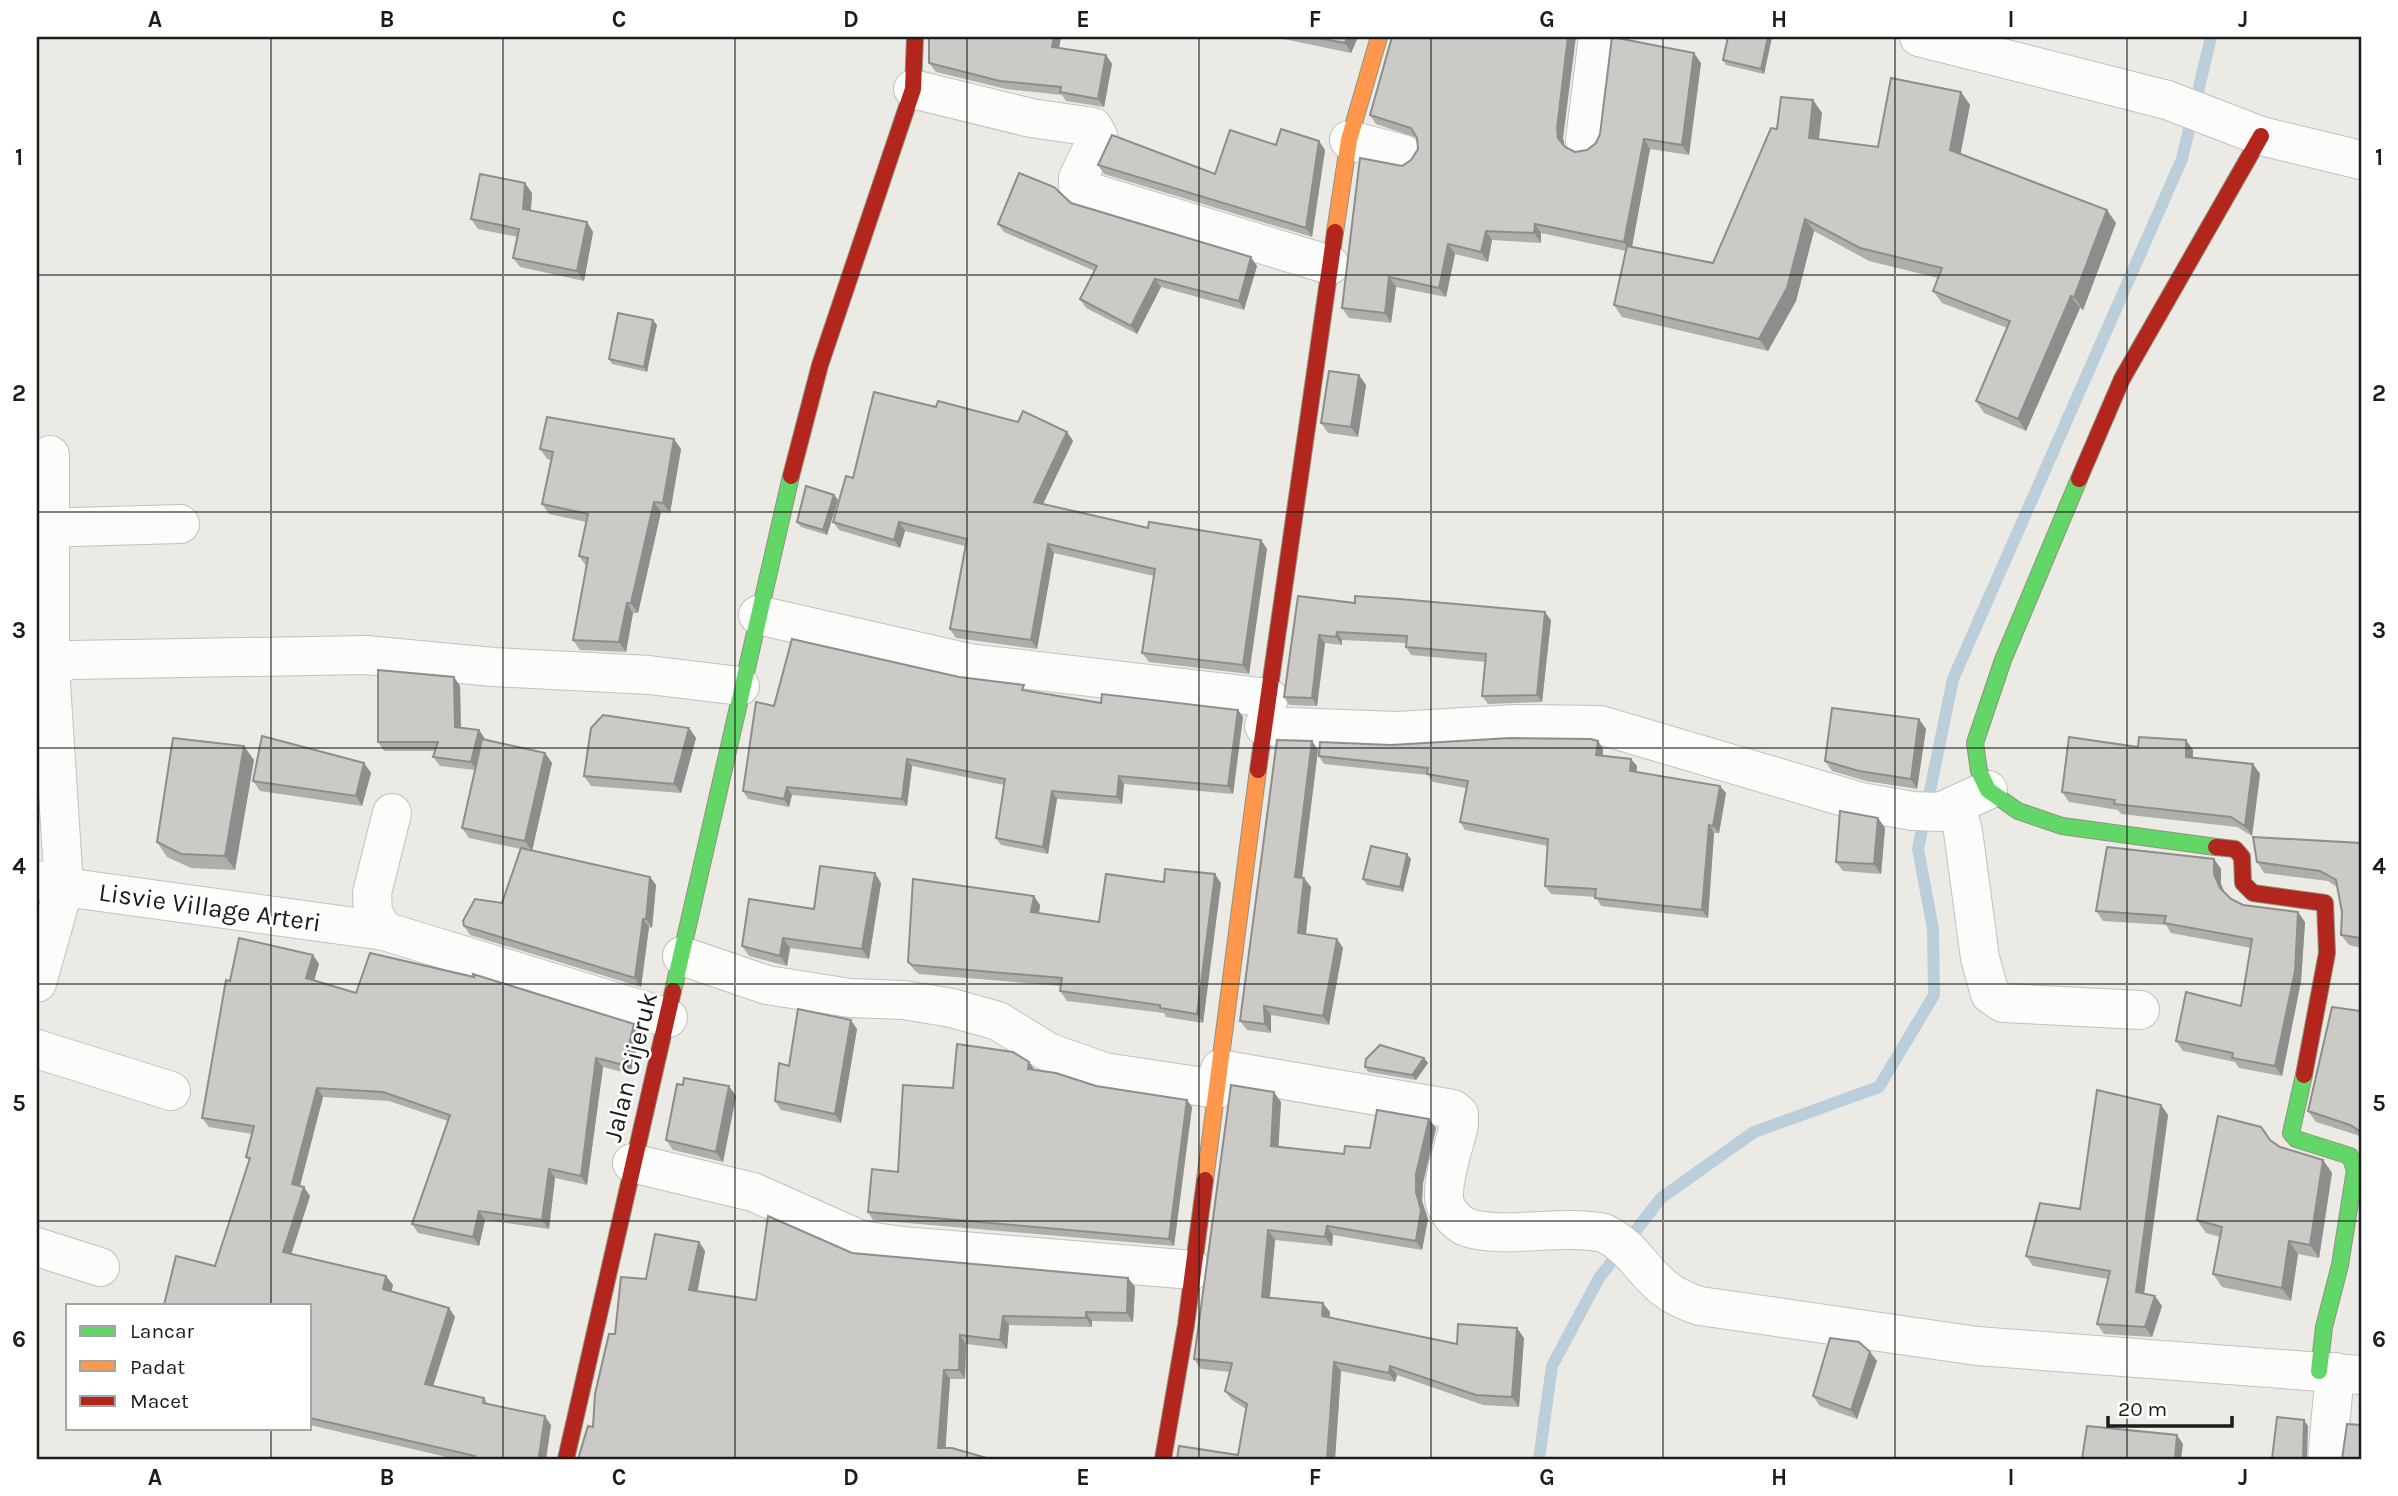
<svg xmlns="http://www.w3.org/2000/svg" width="2398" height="1496" font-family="Karla,sans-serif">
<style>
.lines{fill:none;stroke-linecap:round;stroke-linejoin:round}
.stream{stroke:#bbcfdb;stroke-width:12}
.street-casing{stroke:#c2c1bf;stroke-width:40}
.fast-casing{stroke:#8e937f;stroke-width:18}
.slow-casing{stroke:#8e937f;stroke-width:18}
.jam-casing{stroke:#8e937f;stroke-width:18}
.street{stroke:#fcfcfb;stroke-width:38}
.fast{stroke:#63d668;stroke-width:16}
.slow{stroke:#ff974d;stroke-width:16}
.jam{stroke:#b3261e;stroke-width:16}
.wall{fill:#afaeaa}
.shaded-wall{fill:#8f8d8b}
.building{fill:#cccac6;stroke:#8f8d8b;stroke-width:2}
.grid{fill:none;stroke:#1c1c1c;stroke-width:2;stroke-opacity:0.55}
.labels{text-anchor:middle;stroke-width:5;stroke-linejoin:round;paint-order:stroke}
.street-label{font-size:26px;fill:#1c1c1c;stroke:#fff}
.neatline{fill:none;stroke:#1c1c1c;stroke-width:2.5}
.grid-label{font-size:23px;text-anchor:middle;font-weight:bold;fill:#1c1c1c}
</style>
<rect width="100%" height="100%" fill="#ebeae5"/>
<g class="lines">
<polyline class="stream" points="1539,1459 1552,1366 1599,1278 1661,1198 1754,1132 1879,1087 1934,995 1933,929 1918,849 1953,679 2182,159 2211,37"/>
<g class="street-casing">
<g id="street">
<polyline points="1919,37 2167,100 2261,136 2361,160"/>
<polyline points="913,89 1031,118 1093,127 1098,136 1078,178 1078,185 1083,190 1330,265"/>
<polyline points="1349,140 1403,154"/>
<polyline points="1585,140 1598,37"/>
<polyline points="37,528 180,524"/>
<polyline points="758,615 969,663 1269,698"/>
<polyline points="37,667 50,667 70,660 366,655 493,667 649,675 740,686"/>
<polyline points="1264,726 1397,731 1515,724 1600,725 1861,802 1913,811 1940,812 1988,790"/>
<polyline points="1956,806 1963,831 1980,958 1990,994 2003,1003 2140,1010"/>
<polyline points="37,880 64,887 384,931 668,1018"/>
<polyline points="384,931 373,913 372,893 392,813"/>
<polyline points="682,956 767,985 850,998 904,1000 952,1008 998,1021 1048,1052 1104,1072 1217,1089"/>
<polyline points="37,983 64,887 50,667 50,455"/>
<polyline points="37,1049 171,1091"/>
<path d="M1220,1069L1453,1109L1459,1114V1125C1454,1147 1444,1172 1444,1195C1443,1208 1456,1224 1469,1228C1508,1239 1562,1224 1604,1233C1645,1253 1645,1290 1700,1306L1977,1346L2361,1375"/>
<polyline points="632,1163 753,1192 861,1240 902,1246 1193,1270"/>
<polyline points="37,1247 100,1267"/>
<polyline points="2327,1459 2335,1372"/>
</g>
</g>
<g class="fast-casing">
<g id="fast">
<polyline points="2079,479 2003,660 1975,743 1979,771 1988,790 2018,811 2062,826 2216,847"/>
<polyline points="673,991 791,476"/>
<polyline points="2304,1075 2291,1133 2296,1139 2350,1156 2355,1170 2340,1265 2324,1327 2319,1371"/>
</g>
</g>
<g class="slow-casing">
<g id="slow">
<polyline points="1335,232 1349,140 1379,37"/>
<polyline points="1205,1180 1258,770"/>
</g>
</g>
<g class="jam-casing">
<g id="jam">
<polyline points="791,476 820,365 913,89 915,37"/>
<polyline points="2079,479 2122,379 2261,136"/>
<polyline points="1258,770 1335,232"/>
<polyline points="2216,847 2235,849 2242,857 2243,883 2253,893 2325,903 2327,953 2304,1075"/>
<polyline points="566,1459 673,991"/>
<polyline points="1163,1459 1186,1325 1205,1180"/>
</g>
</g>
<use href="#street" class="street"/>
<use href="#fast" class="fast"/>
<use href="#slow" class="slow"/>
<use href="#jam" class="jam"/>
</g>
<g class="wall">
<polygon points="1278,37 1358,37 1351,53 1279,38"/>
<polygon points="1728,37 1772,37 1764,74 1726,65 1723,60"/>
<polygon points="1060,48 1106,55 1112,64 1104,107 1066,101 1062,95 1006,89 936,72 929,63"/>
<polygon points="1701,63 1689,155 1650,149 1632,247 1713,263 1777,129 1813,100 1822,113 1819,140 1878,147 1961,92 1970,105 1960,154 2116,223 2083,310 2080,308 2026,431 1984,413 1976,401 2007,328 1942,303 1933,291 1938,278 1869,261 1814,231 1796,301 1768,351 1622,317 1614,305 1626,251 1541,233 1541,243 1492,240 1488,262 1455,254 1446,297 1396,287 1391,323 1349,318 1342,308 1402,166 1411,160 1418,149 1417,138 1376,124 1370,115 1563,138 1565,147 1575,152 1587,150"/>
<polygon points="1319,141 1325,150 1312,237 1104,174 1098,165 1215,174 1276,145"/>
<polygon points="532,193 531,211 587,222 593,232 584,281 520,267 513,258 518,237 478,229 471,219"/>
<polygon points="1071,203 1257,266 1244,310 1161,287 1137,334 1086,308 1080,299 1095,271 1004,232 998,224"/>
<polygon points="657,325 647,372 612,364 609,359"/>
<polygon points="1366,385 1358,437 1328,433 1321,423"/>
<polygon points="936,407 1067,432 1073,441 1043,504 1148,528 1261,540 1267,549 1249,674 1149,662 1142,653 1154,576 1054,553 1037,649 956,638 950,629 965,546 905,531 900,548 839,530 833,522 853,478"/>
<polygon points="540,449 681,449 670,513 661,512 638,613 633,613 626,652 580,650 573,640 586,566 579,556 586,522 549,514 542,504 551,460 547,459"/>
<polygon points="834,495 838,500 827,535 801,527 797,522"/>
<polygon points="1298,596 1355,603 1551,620 1542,702 1488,704 1482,696 1486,662 1411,655 1406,647 1406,643 1342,640 1342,645 1325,643 1317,706 1289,705 1284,697"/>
<polygon points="454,677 460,686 461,728 479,730 485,739 545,753 552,763 532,851 650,877 656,885 652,928 649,927 641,987 470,935 464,926 502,903 521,849 469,838 462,828 475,770 440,766 433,757 436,751 384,751 378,742"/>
<polygon points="959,677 1028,691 1101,703 1238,710 1243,717 1233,794 1124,784 1122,804 1057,799 1048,854 1001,845 996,838 1004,785 912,766 907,806 792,795 789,807 748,799 743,791 774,706"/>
<polygon points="689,728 696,738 681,793 591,786 584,776"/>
<polygon points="1926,729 1917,789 1866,781 1832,771 1825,761"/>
<polygon points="2186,740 2193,750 2193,758 2253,764 2260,774 2252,836 2237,827 2121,814 2118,810 2069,802 2062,792 2138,747"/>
<polygon points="1312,741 1318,750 1302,877 1311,887 1306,934 1337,939 1343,948 1329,1025 1271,1015 1271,1033 1247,1030 1240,1021"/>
<polygon points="1598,741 1603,749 1603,756 1631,759 1637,766 1636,772 1720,786 1726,793 1719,833 1714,833 1708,918 1601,906 1596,897 1551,894 1545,886 1548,846 1465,830 1460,822 1466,788 1433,782 1428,775 1324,764 1319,756 1391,745"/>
<polygon points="254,760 235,870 191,868 167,857 157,842"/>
<polygon points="364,763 371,773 362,806 260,791 253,781"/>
<polygon points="1878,818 1885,828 1881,874 1843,871 1836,862"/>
<polygon points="2361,843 2361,948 2349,945 2341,935 2342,912 2337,887 2328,881 2264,873 2257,862"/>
<polygon points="1411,859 1403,892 1367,885 1363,879"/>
<polygon points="2214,859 2221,869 2221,884 2225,893 2231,899 2243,905 2305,922 2301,981 2282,1076 2239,1068 2235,1062 2183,1051 2176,1041 2241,1006 2251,948 2171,933 2166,925 2103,921 2096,911"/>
<polygon points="1164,882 1221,883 1203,1023 1166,1017 1164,1013 1067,1001 1060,991 1061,986 919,974 915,971 908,962 1040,905 1039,913 1099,922"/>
<polygon points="881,883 869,959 790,948 787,966 749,956 742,946 814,909"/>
<polygon points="313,955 319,964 314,981 356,993 641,1033 630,1074 603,1067 587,1185 555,1178 549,1229 485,1220 479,1246 418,1233 412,1224 448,1121 389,1101 323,1097 300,1186 310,1196 291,1254 386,1276 393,1285 391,1291 449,1308 455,1317 433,1386 484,1398 488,1404 551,1425 546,1459 455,1459 310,1425 310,1305 215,1266 249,1161 246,1157 252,1134 209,1127 202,1118 230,981"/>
<polygon points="2361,1011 2361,1138 2357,1135 2316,1122 2308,1111"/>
<polygon points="857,1029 841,1123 781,1110 775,1101 789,1066"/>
<polygon points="1424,1058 1428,1063 1416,1080 1368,1072 1365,1067"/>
<polygon points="1029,1062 1034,1070 1096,1086 1187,1100 1192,1107 1174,1246 873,1220 868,1212 898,1172 953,1088"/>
<polygon points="736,1096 723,1162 673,1150 666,1140"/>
<polygon points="1281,1102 1278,1147 1344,1154 1370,1148 1436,1128 1423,1183 1422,1201 1428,1219 1422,1250 1333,1235 1332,1246 1275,1240 1270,1297 1330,1312 1329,1318 1457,1344 1524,1338 1519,1407 1483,1405 1397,1375 1395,1382 1341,1371 1335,1459 1177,1459 1238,1455 1246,1409 1232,1400 1225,1391 1230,1372 1201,1369 1194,1359"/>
<polygon points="2161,1105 2168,1115 2144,1293 2155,1296 2162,1306 2152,1337 2104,1334 2097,1324 2108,1279 2033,1266 2026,1256 2080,1209"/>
<polygon points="2271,1141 2280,1147 2323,1160 2332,1173 2319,1258 2298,1254 2291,1301 2222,1287 2213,1274 2220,1237 2206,1233 2197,1220"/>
<polygon points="699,1242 705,1251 697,1292 756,1300 852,1253 1128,1278 1135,1287 1133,1322 1092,1321 1092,1327 1009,1325 1007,1349 966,1344 965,1379 950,1379 945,1448 593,1427 615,1334 646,1279"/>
<polygon points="1870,1352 1877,1361 1857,1419 1820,1406 1813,1396"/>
</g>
<g class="shaded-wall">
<polygon points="1054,37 1061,37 1058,55 1052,47"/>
<polygon points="1347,37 1358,37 1351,53 1345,43"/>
<polygon points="1568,37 1576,37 1563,138 1565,148 1558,138 1557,128"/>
<polygon points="1768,37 1772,37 1764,74 1761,69"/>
<polygon points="1694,53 1701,63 1689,155 1682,145"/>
<polygon points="1106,55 1112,64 1104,107 1098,99"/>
<polygon points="1961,92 1970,105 1959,162 1950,150"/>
<polygon points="1813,100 1822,113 1817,151 1809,138"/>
<polygon points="1644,139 1650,149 1631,252 1624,242"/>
<polygon points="1319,141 1325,150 1312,237 1306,228"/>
<polygon points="525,183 532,193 530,219 523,209"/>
<polygon points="2107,210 2116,223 2083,310 2074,297"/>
<polygon points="1805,219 1814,231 1796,301 1768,351 1759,339"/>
<polygon points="587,222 593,232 584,281 577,271"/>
<polygon points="1535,224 1541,233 1541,243 1534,233"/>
<polygon points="1486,231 1492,240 1488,262 1481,252"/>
<polygon points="1448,244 1455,254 1446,297 1439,288"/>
<polygon points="1251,257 1257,266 1244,310 1239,301"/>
<polygon points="1389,277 1396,287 1391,323 1385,313"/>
<polygon points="1155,279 1161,287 1137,334 1131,326"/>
<polygon points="2071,296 2080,308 2026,431 2018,419"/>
<polygon points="653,320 657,325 647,372 644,367"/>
<polygon points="1359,375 1366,385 1358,437 1351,427"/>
<polygon points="1067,432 1073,441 1040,510 1034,502"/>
<polygon points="674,439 681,449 670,513 663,503"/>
<polygon points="834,495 838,500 827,535 823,530"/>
<polygon points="654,502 661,512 638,613 631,603"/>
<polygon points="899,522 905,531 900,548 894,540"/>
<polygon points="1261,540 1267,549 1249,674 1243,665"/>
<polygon points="1048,544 1054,553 1037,649 1031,640"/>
<polygon points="627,603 633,613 626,652 619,642"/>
<polygon points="1545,612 1551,620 1542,702 1537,695"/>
<polygon points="1337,632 1342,640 1342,645 1336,637"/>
<polygon points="1319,635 1325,643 1317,706 1312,698"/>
<polygon points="454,677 460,686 461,736 455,727"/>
<polygon points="1238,710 1243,717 1233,794 1228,786"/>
<polygon points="1919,719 1926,729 1917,789 1911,779"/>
<polygon points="689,728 696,738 681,793 674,784"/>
<polygon points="479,730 485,739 477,771 471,762"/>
<polygon points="2186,740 2193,750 2193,767 2186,757"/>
<polygon points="1312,741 1318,750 1301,886 1295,877"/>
<polygon points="1598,741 1603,749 1602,763 1596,755"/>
<polygon points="244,746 254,760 235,870 225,856"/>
<polygon points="545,753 552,763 532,851 525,841"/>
<polygon points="907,759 912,766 907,806 902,799"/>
<polygon points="1631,759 1637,766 1636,779 1630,771"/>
<polygon points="364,763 371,773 362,806 356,796"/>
<polygon points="2253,764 2260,774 2252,836 2245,826"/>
<polygon points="1119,776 1124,784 1122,804 1117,797"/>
<polygon points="1720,786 1726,793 1719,833 1713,826"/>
<polygon points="787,787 792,795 789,807 784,799"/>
<polygon points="1052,791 1057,799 1048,854 1043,847"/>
<polygon points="1878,818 1885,828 1881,874 1874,864"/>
<polygon points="1709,825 1714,833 1708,918 1702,910"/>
<polygon points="1407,854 1411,859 1403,892 1400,887"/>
<polygon points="2214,859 2221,869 2221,884 2227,898 2220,888 2214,874"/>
<polygon points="875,873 881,883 869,959 862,949"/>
<polygon points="1215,874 1221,883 1203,1023 1197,1014"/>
<polygon points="650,877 656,885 652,928 646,919"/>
<polygon points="1304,878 1311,887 1305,941 1298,933"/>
<polygon points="1034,896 1040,905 1038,921 1031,912"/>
<polygon points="2298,912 2305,922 2301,981 2282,1076 2275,1066"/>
<polygon points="643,919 649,927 641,987 635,978"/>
<polygon points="783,938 790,948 787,966 780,956"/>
<polygon points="1337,939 1343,948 1329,1025 1323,1016"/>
<polygon points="313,955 319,964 312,987 306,978"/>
<polygon points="1264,1006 1271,1015 1271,1033 1265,1024"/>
<polygon points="851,1020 857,1029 841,1123 835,1114"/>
<polygon points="634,1024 641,1033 630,1074 624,1065"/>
<polygon points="596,1058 603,1067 587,1185 581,1176"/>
<polygon points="1424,1058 1428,1063 1416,1080 1412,1075"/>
<polygon points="1029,1062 1034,1069 1033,1077 1028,1069"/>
<polygon points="729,1086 736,1096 723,1162 716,1152"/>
<polygon points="317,1088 323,1097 298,1193 292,1184"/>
<polygon points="1274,1092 1281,1102 1278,1156 1271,1146"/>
<polygon points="1187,1100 1192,1107 1174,1246 1169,1239"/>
<polygon points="2161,1105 2168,1115 2143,1302 2136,1292"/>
<polygon points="1429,1119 1436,1128 1423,1183 1422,1201 1428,1219 1422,1250 1416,1241 1416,1174"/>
<polygon points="2323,1160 2332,1173 2319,1258 2310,1245"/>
<polygon points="549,1169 555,1178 549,1229 542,1220"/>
<polygon points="304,1187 310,1196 289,1261 283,1252"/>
<polygon points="479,1211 485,1220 479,1246 473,1237"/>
<polygon points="1327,1226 1333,1235 1332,1246 1325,1237"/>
<polygon points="1268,1230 1275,1240 1269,1306 1262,1297"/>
<polygon points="2289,1241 2298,1254 2291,1301 2282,1288"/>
<polygon points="699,1242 705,1251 696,1299 689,1290"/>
<polygon points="386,1276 393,1285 390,1298 383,1289"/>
<polygon points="1128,1278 1135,1287 1133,1322 1127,1313"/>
<polygon points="2155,1296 2162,1306 2152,1337 2145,1327"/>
<polygon points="1323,1303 1330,1312 1329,1325 1322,1316"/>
<polygon points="449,1308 455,1317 431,1393 425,1384"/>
<polygon points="1086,1312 1092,1321 1092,1327 1086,1318"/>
<polygon points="1003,1316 1009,1325 1007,1349 1000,1340"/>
<polygon points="1517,1328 1524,1338 1519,1407 1512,1397"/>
<polygon points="960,1335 966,1344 965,1379 959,1370"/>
<polygon points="1870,1352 1877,1361 1857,1419 1851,1410"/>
<polygon points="1334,1362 1341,1371 1335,1459 1327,1459"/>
<polygon points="1390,1366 1397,1375 1395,1382 1389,1373"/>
<polygon points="944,1370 950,1379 945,1457 938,1448"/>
<polygon points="545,1416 551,1425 546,1459 541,1459 539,1456"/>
<polygon points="2304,1420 2308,1426 2307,1459 2303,1459"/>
<polygon points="2177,1435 2183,1444 2181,1459 2175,1459"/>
</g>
<g class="building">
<polygon points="929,37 1054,37 1052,47 1106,55 1098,99 1060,92 1061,87 1000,81 929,63"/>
<polygon points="1312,37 1347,37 1345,43"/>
<polygon points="1392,37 1568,37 1557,128 1558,138 1565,147 1575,152 1587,150 1596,143 1600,134 1612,37 1694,53 1682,145 1644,139 1624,242 1535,224 1534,233 1486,231 1481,252 1448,244 1439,288 1389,277 1385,313 1342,308 1360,158 1402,166 1411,160 1418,149 1417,138 1411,128 1370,115"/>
<polygon points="1728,37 1768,37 1761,69 1723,60"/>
<polygon points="1891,78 1961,92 1950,150 2107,210 2074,297 2071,296 2018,419 1976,401 2010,321 1933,291 1942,268 1860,248 1805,219 1787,288 1759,339 1614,305 1627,246 1713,263 1771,128 1777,129 1781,97 1813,100 1809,138 1878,147"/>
<polygon points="1281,129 1319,141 1306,228 1098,165 1112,135 1215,174 1230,130 1276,145"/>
<polygon points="1019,173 1054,187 1071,203 1251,257 1239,301 1155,279 1131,326 1080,299 1097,266 998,224"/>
<polygon points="480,174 525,183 523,209 587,222 577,271 513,258 519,229 471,219"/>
<polygon points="618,313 653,320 644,367 609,359"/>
<polygon points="1329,371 1359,375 1351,427 1321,423"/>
<polygon points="874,392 936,407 938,401 1018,422 1023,411 1067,432 1034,502 1148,528 1149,522 1261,540 1243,665 1142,653 1155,569 1048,544 1031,640 950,629 967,539 899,522 894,540 833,522 846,476 853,478"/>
<polygon points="547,417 674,439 663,503 654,502 631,603 627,603 619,642 573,640 588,558 579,556 588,514 542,504 553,452 540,449"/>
<polygon points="806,486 834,495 823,530 797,522"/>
<polygon points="1298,596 1355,603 1355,596 1400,599 1545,612 1537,695 1482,696 1486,654 1406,647 1407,636 1337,632 1336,637 1319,635 1312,698 1284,697"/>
<polygon points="792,639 959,677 1024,685 1022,690 1101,703 1102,694 1238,710 1228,786 1119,776 1117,797 1052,791 1043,847 996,838 1005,779 907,759 902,799 787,787 784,799 743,791 756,702 774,706"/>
<polygon points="378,670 454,677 455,727 479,730 471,762 433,757 438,742 378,742"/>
<polygon points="1832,708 1919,719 1911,779 1859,771 1825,761"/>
<polygon points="603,715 689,728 674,784 584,776 591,728"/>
<polygon points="262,736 364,763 356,796 253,781"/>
<polygon points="2069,737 2138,747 2139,737 2186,740 2186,757 2253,764 2245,826 2231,817 2114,804 2115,800 2062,792"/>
<polygon points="173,738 244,746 225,856 181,854 157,842"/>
<polygon points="1510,738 1591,739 1598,741 1596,755 1631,759 1630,771 1720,786 1713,826 1709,825 1702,910 1595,898 1596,889 1545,886 1548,839 1460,822 1468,781 1427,774 1428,768 1319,756 1320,742 1391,745"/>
<polygon points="482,739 545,753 525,841 462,828"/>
<polygon points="1277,740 1312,741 1295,877 1304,878 1298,933 1337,939 1323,1016 1264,1006 1265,1024 1240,1021"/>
<polygon points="1840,811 1878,818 1874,864 1836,862"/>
<polygon points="2253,837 2361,843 2361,938 2341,935 2342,912 2336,880 2320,871 2257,862"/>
<polygon points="1371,846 1407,854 1400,887 1363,879"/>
<polygon points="2107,847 2214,859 2214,874 2220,888 2231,899 2243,905 2298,912 2295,971 2275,1066 2232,1058 2233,1053 2176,1041 2186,992 2241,1006 2252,939 2164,923 2166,916 2096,911"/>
<polygon points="521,848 650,877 646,919 643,919 635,978 464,926 463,921 475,899 502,903"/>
<polygon points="820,866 875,873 862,949 783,938 780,956 742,946 749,899 814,909"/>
<polygon points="1165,869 1215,874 1197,1014 1160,1008 1160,1005 1060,991 1062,978 912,965 908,962 913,879 1034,896 1031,912 1099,922 1106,874 1164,882"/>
<polygon points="239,938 313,955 306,978 356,993 370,953 474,977 473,974 634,1024 624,1065 596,1058 581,1176 549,1169 542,1220 479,1211 473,1237 412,1224 450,1115 383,1092 317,1088 292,1184 304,1187 283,1252 386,1276 383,1289 449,1308 425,1384 484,1398 483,1403 545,1416 539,1456 541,1459 474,1459 475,1456 310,1418 310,1305 164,1305 176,1256 215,1266 250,1158 246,1157 254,1126 202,1118 226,980 230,981"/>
<polygon points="2332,1007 2361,1011 2361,1136 2358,1130 2350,1125 2308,1111"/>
<polygon points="798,1009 851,1020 835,1114 775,1101 779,1063 789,1066"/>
<polygon points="957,1044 1013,1052 1029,1062 1028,1069 1056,1073 1096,1086 1187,1100 1169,1239 868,1212 872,1169 898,1172 903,1085 953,1088"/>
<polygon points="1380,1045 1424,1058 1412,1075 1365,1067 1366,1059"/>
<polygon points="684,1078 729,1086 716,1152 666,1140 677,1084 683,1085"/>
<polygon points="1231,1085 1274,1092 1271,1146 1344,1154 1345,1146 1370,1148 1377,1110 1429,1119 1416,1174 1416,1192 1421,1210 1416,1241 1327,1226 1325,1237 1268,1230 1262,1297 1323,1303 1322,1316 1457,1344 1458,1324 1517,1328 1512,1397 1476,1395 1390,1366 1389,1373 1334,1362 1327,1459 1177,1459 1179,1446 1238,1455 1247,1404 1225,1391 1232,1363 1194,1359"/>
<polygon points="2097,1090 2161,1105 2136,1292 2155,1296 2145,1327 2097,1324 2110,1271 2026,1256 2040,1203 2080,1209"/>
<polygon points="2218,1116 2261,1127 2270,1140 2280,1147 2323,1160 2310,1245 2289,1241 2282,1288 2213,1274 2222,1227 2197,1220"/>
<polygon points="768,1216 852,1253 1128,1278 1127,1313 1086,1312 1086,1318 1003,1316 1000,1340 960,1335 959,1370 944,1370 938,1448 952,1448 990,1459 578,1459 588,1426 593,1427 595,1394 609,1334 615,1334 621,1277 646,1279 655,1234 699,1242 689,1290 756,1300"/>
<polygon points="1830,1338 1859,1342 1870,1352 1851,1410 1813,1396"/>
<polygon points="2277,1417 2304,1420 2303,1459 2272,1459"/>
<polygon points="2347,1424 2361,1425 2361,1459 2342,1459"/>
<polygon points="2087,1426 2177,1435 2175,1459 2082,1459"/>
</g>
<path class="grid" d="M271,37V1305M503,37V1459M735,37V1459M967,37V1459M1199,37V1459M1431,37V1459M1663,37V1459M1895,37V1459M2127,37V1459M37,275H2361M37,512H2361M37,748H2361M37,984H2361M37,1221H2361M271,1428V1459"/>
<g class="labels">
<g class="street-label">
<text transform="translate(210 907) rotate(8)" y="9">Lisvie Village Arteri</text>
<text transform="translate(630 1067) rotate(-76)" y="9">Jalan Cijeruk</text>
</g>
</g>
<rect width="2398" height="1496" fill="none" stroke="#ffffff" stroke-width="77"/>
<rect x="66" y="1304" width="245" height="126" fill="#ffffff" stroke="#a4a4a4" stroke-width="2"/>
<rect x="80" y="1326" width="35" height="10" fill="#63d668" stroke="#a4a4a4" stroke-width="2"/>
<text x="130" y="1338" font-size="21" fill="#1c1c1c">Lancar</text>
<rect x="80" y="1361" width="35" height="10" fill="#ff974d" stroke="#a4a4a4" stroke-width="2"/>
<text x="130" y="1374" font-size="21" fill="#1c1c1c">Padat</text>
<rect x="80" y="1396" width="35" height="10" fill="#b3261e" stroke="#a4a4a4" stroke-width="2"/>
<text x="130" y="1408" font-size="21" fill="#1c1c1c">Macet</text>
<path d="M2108 1416v10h124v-10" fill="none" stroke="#1c1c1c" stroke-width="3.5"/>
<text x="2118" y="1416" font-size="21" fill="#1c1c1c" stroke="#ffffff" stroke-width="5" paint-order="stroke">20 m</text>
<rect x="38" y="38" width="2322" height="1420" class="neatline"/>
<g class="grid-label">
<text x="155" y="27">A</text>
<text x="387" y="27">B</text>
<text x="619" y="27">C</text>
<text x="851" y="27">D</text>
<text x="1083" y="27">E</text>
<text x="1315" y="27">F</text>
<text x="1547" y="27">G</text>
<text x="1779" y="27">H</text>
<text x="2011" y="27">I</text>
<text x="2243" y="27">J</text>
<text x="19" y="165">1</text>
<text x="2379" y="165">1</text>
<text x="19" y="401">2</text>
<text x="2379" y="401">2</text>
<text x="19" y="638">3</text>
<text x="2379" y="638">3</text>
<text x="19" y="874">4</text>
<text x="2379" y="874">4</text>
<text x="19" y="1111">5</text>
<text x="2379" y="1111">5</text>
<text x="19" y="1347">6</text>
<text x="2379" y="1347">6</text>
<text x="155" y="1485">A</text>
<text x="387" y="1485">B</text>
<text x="619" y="1485">C</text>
<text x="851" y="1485">D</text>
<text x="1083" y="1485">E</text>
<text x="1315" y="1485">F</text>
<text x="1547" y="1485">G</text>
<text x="1779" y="1485">H</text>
<text x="2011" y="1485">I</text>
<text x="2243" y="1485">J</text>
</g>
</svg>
